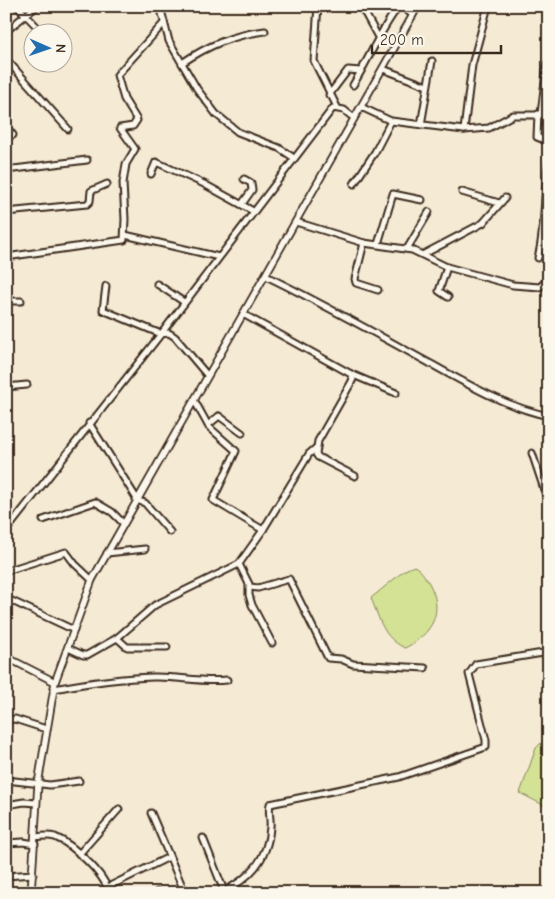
<svg xmlns="http://www.w3.org/2000/svg" width="555" height="899" font-family="'Comic Neue',sans-serif">
<style>
.green{fill:#d3e295;stroke:#87865a}
.lines{fill:none;stroke-linecap:round;stroke-linejoin:round}
.minor-casing{stroke:#3b2a1e;stroke-width:9}
.tertiary-casing{stroke:#3b2a1e;stroke-width:9}
.minor{stroke:#fbf7ec;stroke-width:5}
.tertiary{stroke:#fbf7ec;stroke-width:5.5}
</style>
<rect width="100%" height="100%" fill="#f5ead4"/>
<filter id="ink" filterUnits="userSpaceOnUse"><feTurbulence type="fractalNoise" baseFrequency=".02" numOctaves="2"/><feDisplacementMap in="SourceGraphic" scale="10" xChannelSelector="R" yChannelSelector="G"/><feConvolveMatrix kernelMatrix="1 2 1 2 8 2 1 2 1" color-interpolation-filters="sRGB"/></filter>
<g filter="url(#ink)">
<g class="green">
<path d="M414,566C422,570 424,576 429,583C445,612 432,634 405,648C383,638 380,620 371,598L405,570Z"/>
<polygon points="549,735 549,808 520,793 536,748"/>
</g>
<g class="lines">
<g class="minor-casing">
<g id="minor">
<polyline points="17,6 42,32"/>
<polyline points="160,6 169,41 197,89 216,114 238,132 279,148 294,158"/>
<polyline points="318,6 314,61 337,107"/>
<polyline points="361,6 378,37"/>
<polyline points="401,6 413,15"/>
<polyline points="6,31 37,6"/>
<polyline points="6,59 68,129"/>
<path d="M182,63C209,45 233,35 265,31"/>
<polyline points="383,69 427,86"/>
<path d="M353,85C369,59 380,30 399,6"/>
<polyline points="329,95 348,70 361,71"/>
<polyline points="361,107 391,121 464,130 489,128 513,115 549,115"/>
<polyline points="538,114 537,137 549,142"/>
<polyline points="541,114 547,64"/>
<polyline points="421,125 432,61"/>
<polyline points="6,127 13,135"/>
<polyline points="464,130 472,65 488,6"/>
<polyline points="6,170 87,160"/>
<polyline points="151,174 156,162 204,184 253,211"/>
<polyline points="354,184 375,152 391,121"/>
<polyline points="462,192 499,203"/>
<polyline points="242,204 252,190 251,183 244,179"/>
<polyline points="6,212 87,204 90,201 91,191 107,184"/>
<polyline points="296,222 364,243 412,250 447,267 439,291 448,297"/>
<polyline points="125,235 219,257"/>
<polyline points="364,243 355,279 356,283 378,290"/>
<polyline points="378,244 393,194 422,200"/>
<polyline points="407,249 429,212"/>
<polyline points="424,254 483,223 505,198"/>
<polyline points="6,257 124,240 125,219 123,183 126,164 135,149 120,128 133,126 137,120 124,99 117,75 164,23"/>
<path d="M538,258C546,226 543,193 549,161"/>
<polyline points="447,267 513,285 540,287 549,278"/>
<path d="M266,276C322,303 376,334 431,364C469,385 506,407 549,416"/>
<polyline points="157,284 184,302"/>
<polyline points="106,286 103,310 161,334 169,333 175,337 207,375"/>
<polyline points="6,301 21,301"/>
<polyline points="243,314 351,374 353,379 351,383 318,441 316,454 318,457 355,476"/>
<polyline points="351,374 396,393"/>
<polyline points="6,387 27,385"/>
<polyline points="194,400 209,427 236,451 213,500 263,530"/>
<polyline points="89,423 137,499"/>
<polyline points="208,425 219,416 242,433"/>
<polyline points="532,453 549,504"/>
<polyline points="136,500 145,503 170,532"/>
<polyline points="43,520 95,502 112,512 123,523"/>
<polyline points="6,531 161,334 333,108 344,110 354,118"/>
<polyline points="107,553 145,549"/>
<polyline points="239,564 249,584 249,595 252,605 272,643"/>
<polyline points="6,571 66,552 75,564 92,580"/>
<polyline points="250,587 258,588 289,579 328,658 341,659 353,664 425,668"/>
<polyline points="12,601 74,630"/>
<polyline points="117,638 127,647 167,647"/>
<polyline points="68,648 83,655 87,655 117,638 155,605 239,564 263,530 309,454 316,448"/>
<path d="M54,689C86,683 120,678 153,677C178,676 200,683 227,680"/>
<polyline points="6,720 15,719 46,729"/>
<polyline points="6,780 50,785 79,781"/>
<polyline points="6,805 24,802 36,803"/>
<polyline points="151,813 185,893"/>
<path d="M35,837C42,836 48,835 55,837C72,844 105,874 109,893"/>
<polyline points="203,838 224,891"/>
<polyline points="6,843 23,842 35,844"/>
<polyline points="79,854 119,809"/>
<polyline points="6,876 33,874"/>
<polyline points="108,887 169,857"/>
<polyline points="157,892 157,893"/>
<path d="M221,893C249,879 268,860 270,827C271,820 268,811 270,804L399,777L486,747V740L469,674L476,664L549,652"/>
</g>
</g>
<g class="tertiary-casing">
<g id="tertiary">
<polyline points="6,657 55,682"/>
<polyline points="31,893 38,784 55,682 92,580 418,6"/>
</g>
</g>
<use href="#minor" class="minor"/>
<use href="#tertiary" class="tertiary"/>
</g>
</g>
<rect width="555" height="899" fill="none" stroke="#fbf7ec" stroke-width="25"/>
<rect x="12" y="12" width="530" height="874" fill="none" stroke="#3b2a1e" stroke-width="2" filter="url(#ink)"/>
<g transform="translate(48 48) rotate(92)"><circle r="24" fill="#fbf7ec" stroke="#aea59a"/>
<path d="M0-4L9 19L0 12L-9 19Z" fill="#1f6fb2"/>
<text y="-8" font-size="14" font-weight="bold" text-anchor="middle" fill="#3b2a1e">N</text>
</g>
<path d="M372 45v8h129v-8" fill="none" stroke="#3b2a1e" stroke-width="2.5"/>
<text x="380" y="45" font-size="15" fill="#3b2a1e" stroke="#fbf7ec" stroke-width="4" paint-order="stroke">200 m</text>
</svg>
